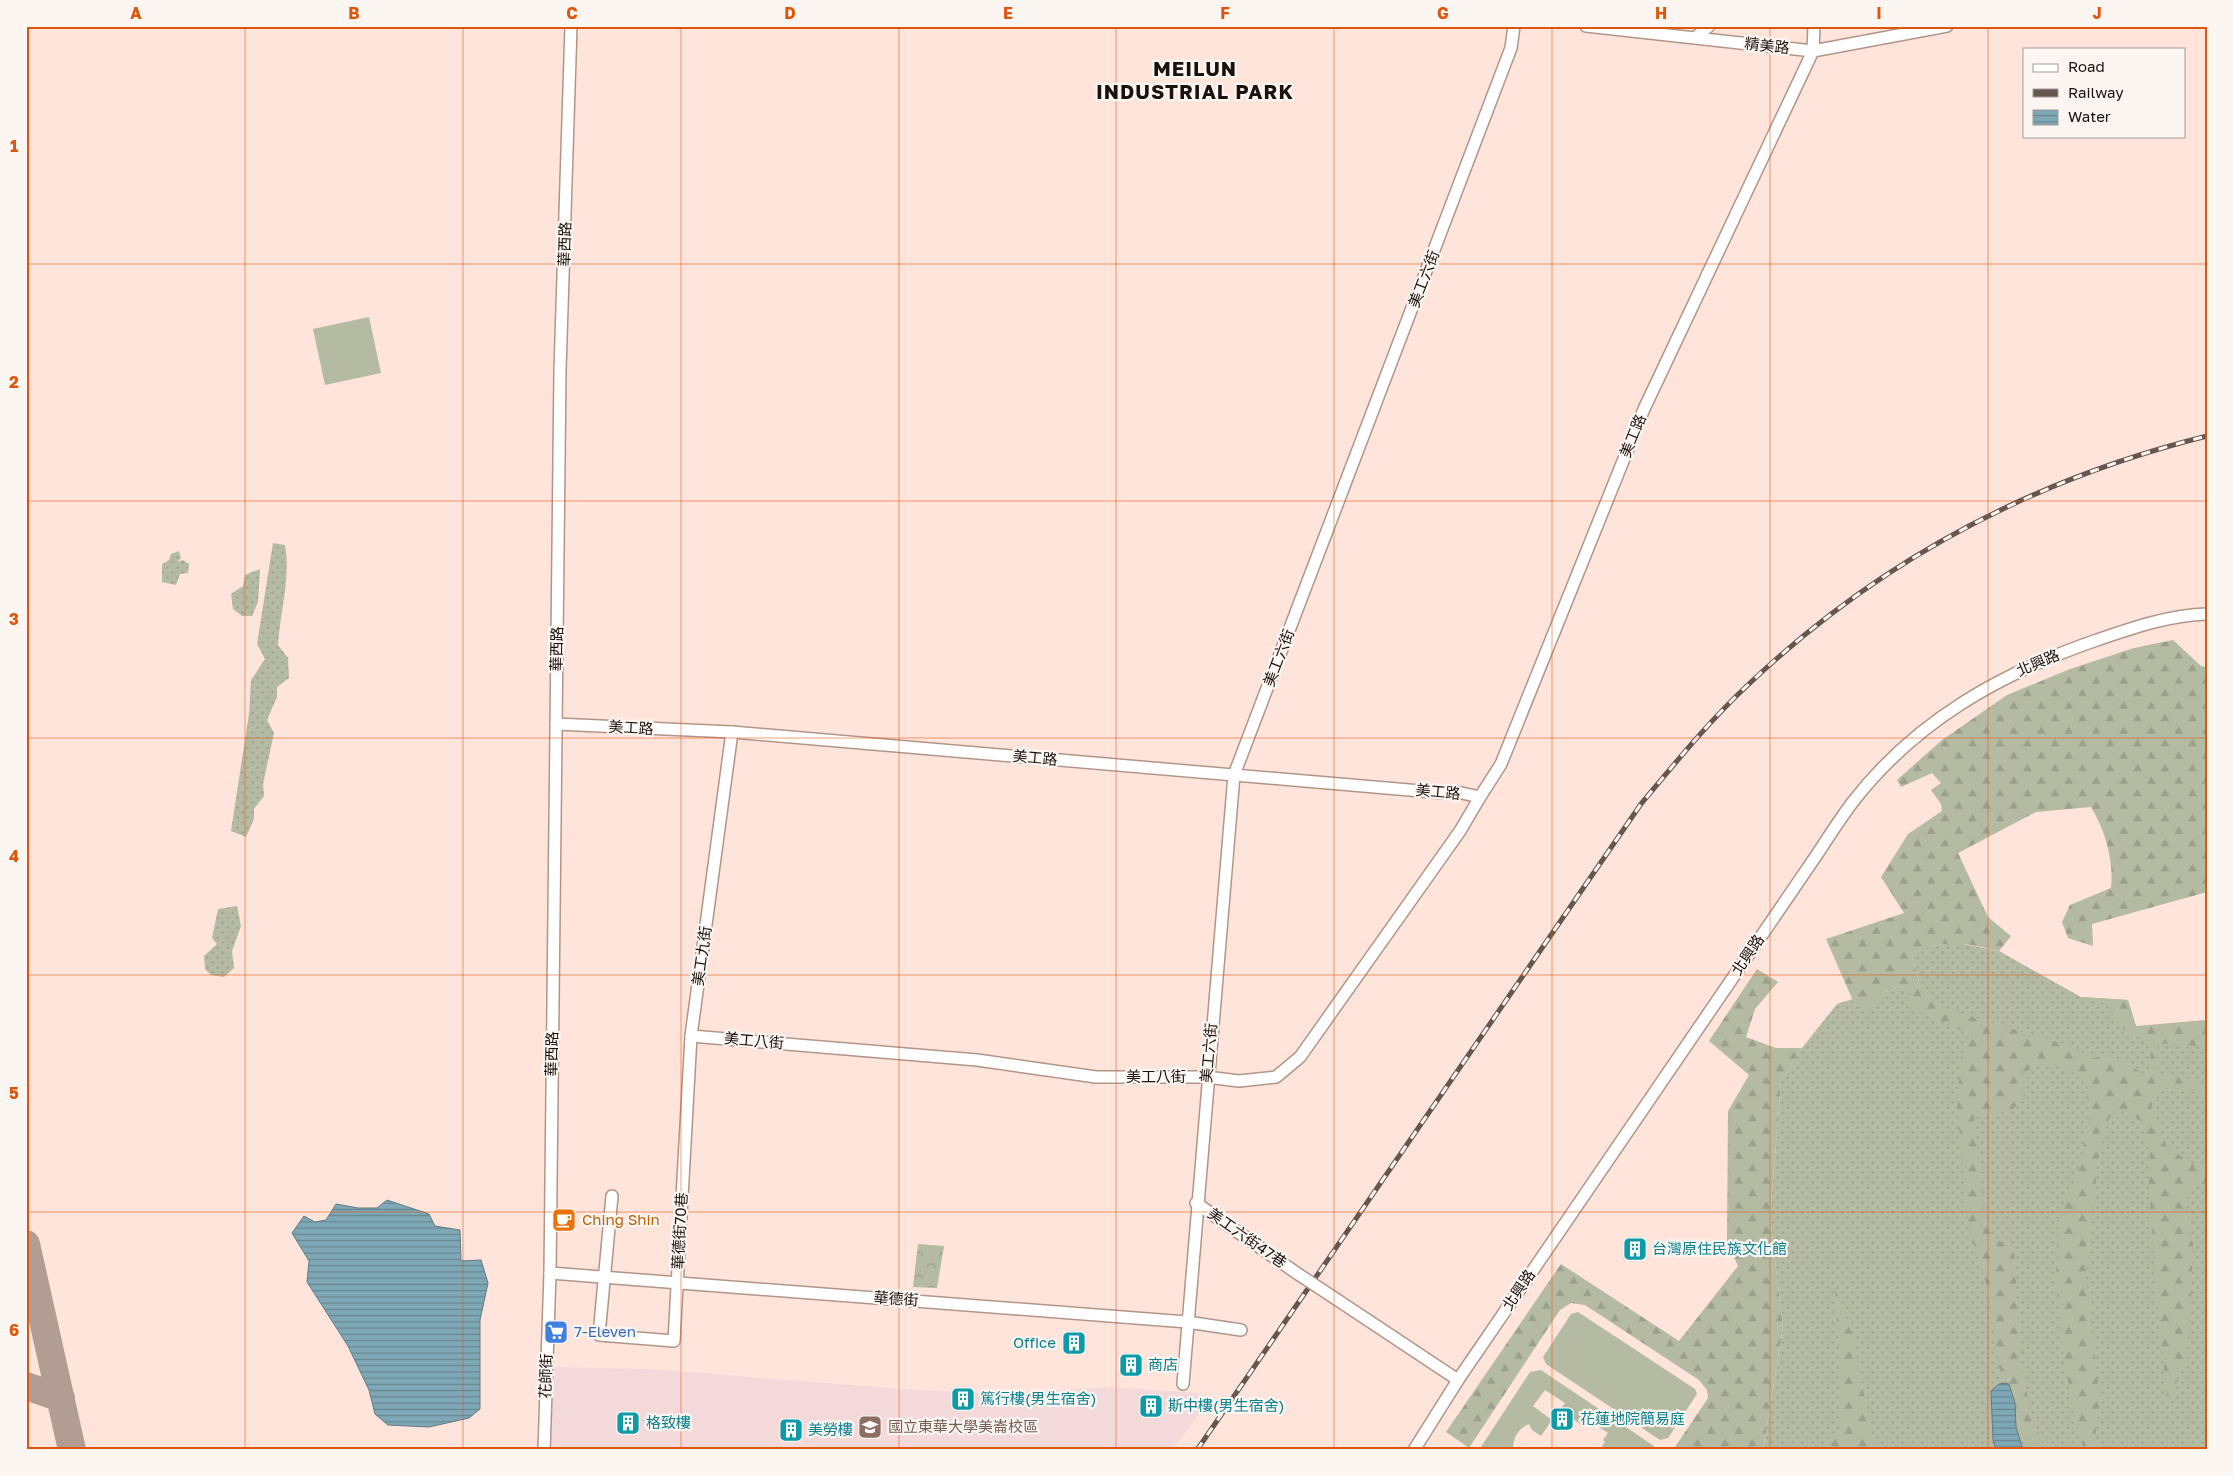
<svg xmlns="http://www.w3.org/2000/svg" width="2233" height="1476" font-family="'Golos Text','Noto Sans TC',sans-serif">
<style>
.education{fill:#f4d9db}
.grass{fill:url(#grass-dots)}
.forest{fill:url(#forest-firs)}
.park{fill:url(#park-crowns)}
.garden{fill:#b5baa3}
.water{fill:url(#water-rules);stroke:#617b83}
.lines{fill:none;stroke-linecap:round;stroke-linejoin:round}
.taxiway{stroke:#b29d95;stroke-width:28}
.minor-casing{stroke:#b29589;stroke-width:14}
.minor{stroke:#fff;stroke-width:11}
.rail-casing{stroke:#655650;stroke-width:5}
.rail{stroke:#fcf6f3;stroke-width:3;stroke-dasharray:9;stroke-linecap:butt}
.minor-bridge-casing{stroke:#b29589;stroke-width:14;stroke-linecap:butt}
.minor-bridge{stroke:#fff;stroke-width:11}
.grid{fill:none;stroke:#de550c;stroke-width:1;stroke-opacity:0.55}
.labels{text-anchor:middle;stroke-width:4.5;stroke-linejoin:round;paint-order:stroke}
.street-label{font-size:15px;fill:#1b110d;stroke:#fcf6f3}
.food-label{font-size:15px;fill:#c56008;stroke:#fcf6f3;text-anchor:start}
.culture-label{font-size:15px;fill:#0d838f;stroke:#fcf6f3;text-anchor:start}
.shop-label{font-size:15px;fill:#366cbe;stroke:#fcf6f3;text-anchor:start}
.education-label{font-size:15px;fill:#785e54;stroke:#fcf6f3;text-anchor:start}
.district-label{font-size:20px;font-weight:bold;letter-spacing:1px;fill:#1b110d;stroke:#fcf6f3}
.neatline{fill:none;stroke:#de550c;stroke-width:2}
.grid-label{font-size:16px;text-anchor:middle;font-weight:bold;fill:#de550c}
</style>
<defs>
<pattern id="grass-dots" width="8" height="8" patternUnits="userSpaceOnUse" patternTransform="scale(1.25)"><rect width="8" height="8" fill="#b5baa3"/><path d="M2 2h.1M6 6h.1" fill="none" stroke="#9b9f8b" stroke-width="1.8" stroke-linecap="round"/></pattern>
<pattern id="forest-firs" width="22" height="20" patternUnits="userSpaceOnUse" patternTransform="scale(1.25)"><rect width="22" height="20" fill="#b5baa3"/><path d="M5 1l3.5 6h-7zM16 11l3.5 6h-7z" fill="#9b9f8b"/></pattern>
<pattern id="park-crowns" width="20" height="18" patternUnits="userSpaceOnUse" patternTransform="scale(1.25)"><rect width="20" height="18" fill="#b5baa3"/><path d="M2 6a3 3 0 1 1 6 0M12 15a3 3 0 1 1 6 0" fill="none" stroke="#9b9f8b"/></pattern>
<pattern id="water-rules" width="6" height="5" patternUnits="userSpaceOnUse" patternTransform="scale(1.25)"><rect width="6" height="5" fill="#7fa8b6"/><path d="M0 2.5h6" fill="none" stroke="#678792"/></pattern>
</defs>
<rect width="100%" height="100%" fill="#fee4da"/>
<polygon class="education" points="552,1367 649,1369 902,1389 995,1394 1109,1387 1198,1393 1207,1404 1172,1450 550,1450"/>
<g class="grass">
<path d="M273,543L285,545C291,576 280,612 278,645L288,658L289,678L277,687V697L267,720L274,733L263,784L264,796L254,809V819L246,837L231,831L249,714L251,680L265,659L257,644Z"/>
<polygon points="179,551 181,558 177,562 183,560 189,564 188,573 180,574 176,585 162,582 162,564 169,560 171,554"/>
<polygon points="260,569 258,602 252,616 242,616 233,609 231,594 243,586 245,575"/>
<polygon points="237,906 241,926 232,951 234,968 224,977 211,975 205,969 204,956 217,944 212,938 218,909"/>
<polygon points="1952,942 1999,951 2081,997 2128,1000 2136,1026 2207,1020 2207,1450 1763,1450 1783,1327 1770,1217 1781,1082 1802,1048 1837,1004 1853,999 1854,1003 1866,1012 1885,992 1919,981 1912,955 1923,948"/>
</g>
<g class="forest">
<path d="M2173,640L2201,666L2207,667V892L2092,924L2093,946L2068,938L2062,922L2070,905L2111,888C2114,860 2105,830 2091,807L2036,812L1958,853L1988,917L2011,936L1999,951C1967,944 1942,937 1912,955L1919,982L1946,1009L2067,1045L2092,1058L2114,1057L2150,1077L2151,1041L2123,1029L2107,1004L2081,997L2128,1000L2136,1027L2207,1020V1049L2198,1046L2157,1043L2158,1074L2198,1082L2207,1087V1097L2192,1089L2164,1088L2151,1106L2167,1147L2207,1173V1201L2203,1185L2183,1190L2193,1246L2191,1301L2186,1356L2168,1408L2155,1278L2149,1183L2150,1151L2144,1125L2127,1109L2114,1111L2106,1124L2098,1160L2086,1277L2100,1401L2095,1439L2113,1450H2082L2083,1438L2075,1423L2063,1350L2056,1284L2058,1220L2078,1172L2089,1120L2090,1092L2082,1079L2064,1066L2040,1064L2022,1073L2025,1096L2012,1110L1974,1117L1984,1212L1993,1238L2014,1249C2019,1310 2017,1396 2046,1450H2039L2016,1427L2015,1403L2009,1384L2000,1370L1985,1280L1969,1229L1957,1106L1960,1059L1973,1036L1919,1011L1914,1013L1903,986L1885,992L1866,1013L1854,1003L1826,939L1904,913L1881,877L1908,834L1942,811L1941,804L1931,790L1941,783L1932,773L1901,787L1897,780L1942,740L2007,695L2070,669L2134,648Z"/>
<polygon points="1757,969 1778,982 1755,1009 1746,1037 1776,1048 1802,1048 1781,1082 1770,1217 1783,1327 1763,1450 1673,1450 1708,1398 1707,1390 1699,1380 1585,1305 1571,1303 1560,1310 1469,1448 1446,1432 1561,1264 1679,1341 1738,1266 1727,1241 1728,1111 1749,1075 1709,1041"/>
<polygon points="1835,1289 1852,1334 1875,1450 1821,1450 1839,1432 1841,1384"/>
</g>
<polygon class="park" points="918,1244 944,1246 937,1288 913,1287"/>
<g class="garden">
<polygon points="369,317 381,373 325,385 313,329"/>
<polygon points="1578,1312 1695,1389 1697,1394 1668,1438 1660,1440 1546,1364 1543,1357 1571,1314"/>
<path d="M1541,1370L1654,1446L1655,1450H1605L1602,1446L1605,1442L1603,1440L1608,1433L1584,1417L1580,1424L1569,1416L1567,1419L1565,1417L1567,1413L1559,1411L1565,1403L1545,1390L1533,1406L1552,1420L1541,1436L1532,1430L1529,1424C1518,1429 1514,1436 1513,1448L1521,1450H1479L1530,1372Z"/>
</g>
<g class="water">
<polygon points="387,1200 429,1214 435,1226 460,1230 461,1261 481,1260 488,1283 480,1320 480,1409 469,1418 429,1427 388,1425 375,1414 369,1390 348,1346 307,1282 309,1261 292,1233 304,1216 315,1222 326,1220 336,1204 358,1208 377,1208"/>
<polygon points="2006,1383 2009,1384 2015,1403 2016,1427 2023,1450 1996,1450 1993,1439 1991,1391 1999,1384"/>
</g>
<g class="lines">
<g class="taxiway">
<polyline points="26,1244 72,1450"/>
<polyline points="26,1386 61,1398"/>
</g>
<g class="minor-casing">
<g id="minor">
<polyline points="1586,26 1813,51 1947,26"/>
<polyline points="1695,38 1709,26"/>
<polyline points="556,724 732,732 1444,793 1457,792 1480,797 1501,764 1644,409 1813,51 1814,26"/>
<polyline points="691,1036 977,1060 1096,1077 1207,1077 1239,1081 1276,1077 1300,1057 1460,831 1480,797"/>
<polyline points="612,1196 599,1335 674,1341 691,1036 732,732"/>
<polyline points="1196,1203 1298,1274"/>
<polyline points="550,1273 1187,1322 1241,1330"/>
<polyline points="1336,1299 1458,1380"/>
<polyline points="1183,1384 1234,775 1511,48 1514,26"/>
<polyline points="544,1450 550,1273 560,370 571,26"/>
<path d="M1414,1450L1458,1380L1818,853C1829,836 1840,819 1852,803C1915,721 2001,673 2097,640C2132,628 2169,615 2207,614"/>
</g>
</g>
<use href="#minor" class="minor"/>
<g class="rail-casing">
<path id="rail" d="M1197,1450L1641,804C1676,762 1710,720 1750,683C1879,561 2034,479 2207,436"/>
</g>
<use href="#rail" class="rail"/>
<g class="minor-bridge-casing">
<polyline id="minor-bridge" points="1298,1274 1336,1299"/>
</g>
<use href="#minor-bridge" class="minor-bridge"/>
</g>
<path class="grid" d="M245,26V1450M463,26V1450M681,26V1450M899,26V1450M1116,26V1450M1334,26V1450M1552,26V1450M1770,26V1450M1988,26V1450M26,264H2207M26,501H2207M26,738H2207M26,975H2207M26,1212H2207"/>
<defs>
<g id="cafe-square" transform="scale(1.25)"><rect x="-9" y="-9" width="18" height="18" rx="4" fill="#e8710a" stroke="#fcf6f3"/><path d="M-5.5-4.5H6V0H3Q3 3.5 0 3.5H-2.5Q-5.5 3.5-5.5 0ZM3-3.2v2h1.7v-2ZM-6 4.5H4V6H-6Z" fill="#fff"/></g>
<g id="building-square" transform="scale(1.25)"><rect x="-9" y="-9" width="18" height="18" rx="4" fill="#0f9aa8" stroke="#fcf6f3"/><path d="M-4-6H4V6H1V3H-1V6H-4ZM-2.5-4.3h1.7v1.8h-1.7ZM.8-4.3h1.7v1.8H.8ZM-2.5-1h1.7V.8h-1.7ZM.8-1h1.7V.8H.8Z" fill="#fff"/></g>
<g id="supermarket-square" transform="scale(1.25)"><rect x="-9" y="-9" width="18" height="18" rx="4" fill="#3f7fe0" stroke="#fcf6f3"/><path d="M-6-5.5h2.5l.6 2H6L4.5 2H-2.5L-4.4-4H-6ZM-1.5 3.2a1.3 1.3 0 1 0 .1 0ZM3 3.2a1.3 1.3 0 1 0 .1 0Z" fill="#fff"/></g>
<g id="university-square" transform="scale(1.25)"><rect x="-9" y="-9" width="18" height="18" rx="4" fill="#8d6e63" stroke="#fcf6f3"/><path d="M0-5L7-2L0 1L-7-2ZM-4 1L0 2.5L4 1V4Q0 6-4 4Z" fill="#fff"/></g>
</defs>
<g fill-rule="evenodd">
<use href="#cafe-square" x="564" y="1220"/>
<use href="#building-square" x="1635" y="1249"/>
<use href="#supermarket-square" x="556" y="1332"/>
<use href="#building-square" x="1074" y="1343"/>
<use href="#building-square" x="1131" y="1365"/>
<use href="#building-square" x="963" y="1399"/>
<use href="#building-square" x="1151" y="1406"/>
<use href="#building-square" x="1562" y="1419"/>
<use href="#building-square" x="628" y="1423"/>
<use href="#university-square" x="870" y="1427"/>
<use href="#building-square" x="791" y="1430"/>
</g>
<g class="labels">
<g class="street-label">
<text transform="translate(1767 46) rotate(6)" y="5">精美路</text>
<text transform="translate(565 244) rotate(-88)" y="5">華西路</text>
<text transform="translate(1424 279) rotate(-69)" y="5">美工六街</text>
<text transform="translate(1633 436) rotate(-68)" y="5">美工路</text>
<text transform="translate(557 649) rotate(-89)" y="5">華西路</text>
<text transform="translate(1279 658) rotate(-69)" y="5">美工六街</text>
<text transform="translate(2038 663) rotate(-23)" y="5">北興路</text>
<text transform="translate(631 728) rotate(3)" y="5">美工路</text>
<text transform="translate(1035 758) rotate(5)" y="5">美工路</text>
<text transform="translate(1438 792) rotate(5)" y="5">美工路</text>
<text transform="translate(1748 955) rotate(-56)" y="5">北興路</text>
<text transform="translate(702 956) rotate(-82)" y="5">美工九街</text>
<text transform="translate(754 1041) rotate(5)" y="5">美工八街</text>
<text transform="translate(1209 1053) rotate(-85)" y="5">美工六街</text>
<text transform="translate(552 1054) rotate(-89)" y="5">華西路</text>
<text x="1156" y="1082">美工八街</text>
<text transform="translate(680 1231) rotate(-87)" y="5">華德街70巷</text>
<text transform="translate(1247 1238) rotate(35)" y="5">美工六街47巷</text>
<text transform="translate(1519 1290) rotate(-56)" y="5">北興路</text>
<text transform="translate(896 1299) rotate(4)" y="5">華德街</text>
<text transform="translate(546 1376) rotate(-88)" y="5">花師街</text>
</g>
<g class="food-label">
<text x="582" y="1225">Ching Shin</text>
</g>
<g class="culture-label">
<text x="1652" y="1254">台灣原住民族文化館</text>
<text x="1056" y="1348" text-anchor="end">Office</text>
<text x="1148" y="1370">商店</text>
<text x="980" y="1404">篤行樓(男生宿舍)</text>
<text x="1168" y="1411">斯中樓(男生宿舍)</text>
<text x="1580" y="1424">花蓮地院簡易庭</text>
<text x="646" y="1428">格致樓</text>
<text x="808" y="1435">美勞樓</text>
</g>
<g class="shop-label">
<text x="574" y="1337">7-Eleven</text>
</g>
<g class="education-label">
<text x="888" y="1432">國立東華大學美崙校區</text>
</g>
<g class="district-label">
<text x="1195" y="76">MEILUN<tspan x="1195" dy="23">INDUSTRIAL PARK</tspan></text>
</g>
</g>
<rect width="2233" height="1476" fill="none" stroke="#fcf6f3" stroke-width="55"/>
<rect x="2023" y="48" width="162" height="90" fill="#fcf6f3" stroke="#a29a97"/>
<rect x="2033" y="64" width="25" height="8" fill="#ffffff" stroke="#a29a97"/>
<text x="2068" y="72" font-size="15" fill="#1b110d">Road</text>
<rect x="2033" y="89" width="25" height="8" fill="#655650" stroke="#a29a97"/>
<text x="2068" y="98" font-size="15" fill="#1b110d">Railway</text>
<rect x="2033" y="110" width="25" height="15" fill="url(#water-rules)" stroke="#a29a97"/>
<text x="2068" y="122" font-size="15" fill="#1b110d">Water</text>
<rect x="28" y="28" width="2178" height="1420" class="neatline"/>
<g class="grid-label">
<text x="136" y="19">A</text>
<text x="354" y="19">B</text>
<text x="572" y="19">C</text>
<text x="790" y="19">D</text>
<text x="1008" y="19">E</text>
<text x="1225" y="19">F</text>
<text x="1443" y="19">G</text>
<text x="1661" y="19">H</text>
<text x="1879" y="19">I</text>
<text x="2097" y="19">J</text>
<text x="14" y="152">1</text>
<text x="14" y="388">2</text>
<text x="14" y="625">3</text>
<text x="14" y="862">4</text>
<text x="14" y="1099">5</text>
<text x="14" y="1336">6</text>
</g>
</svg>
